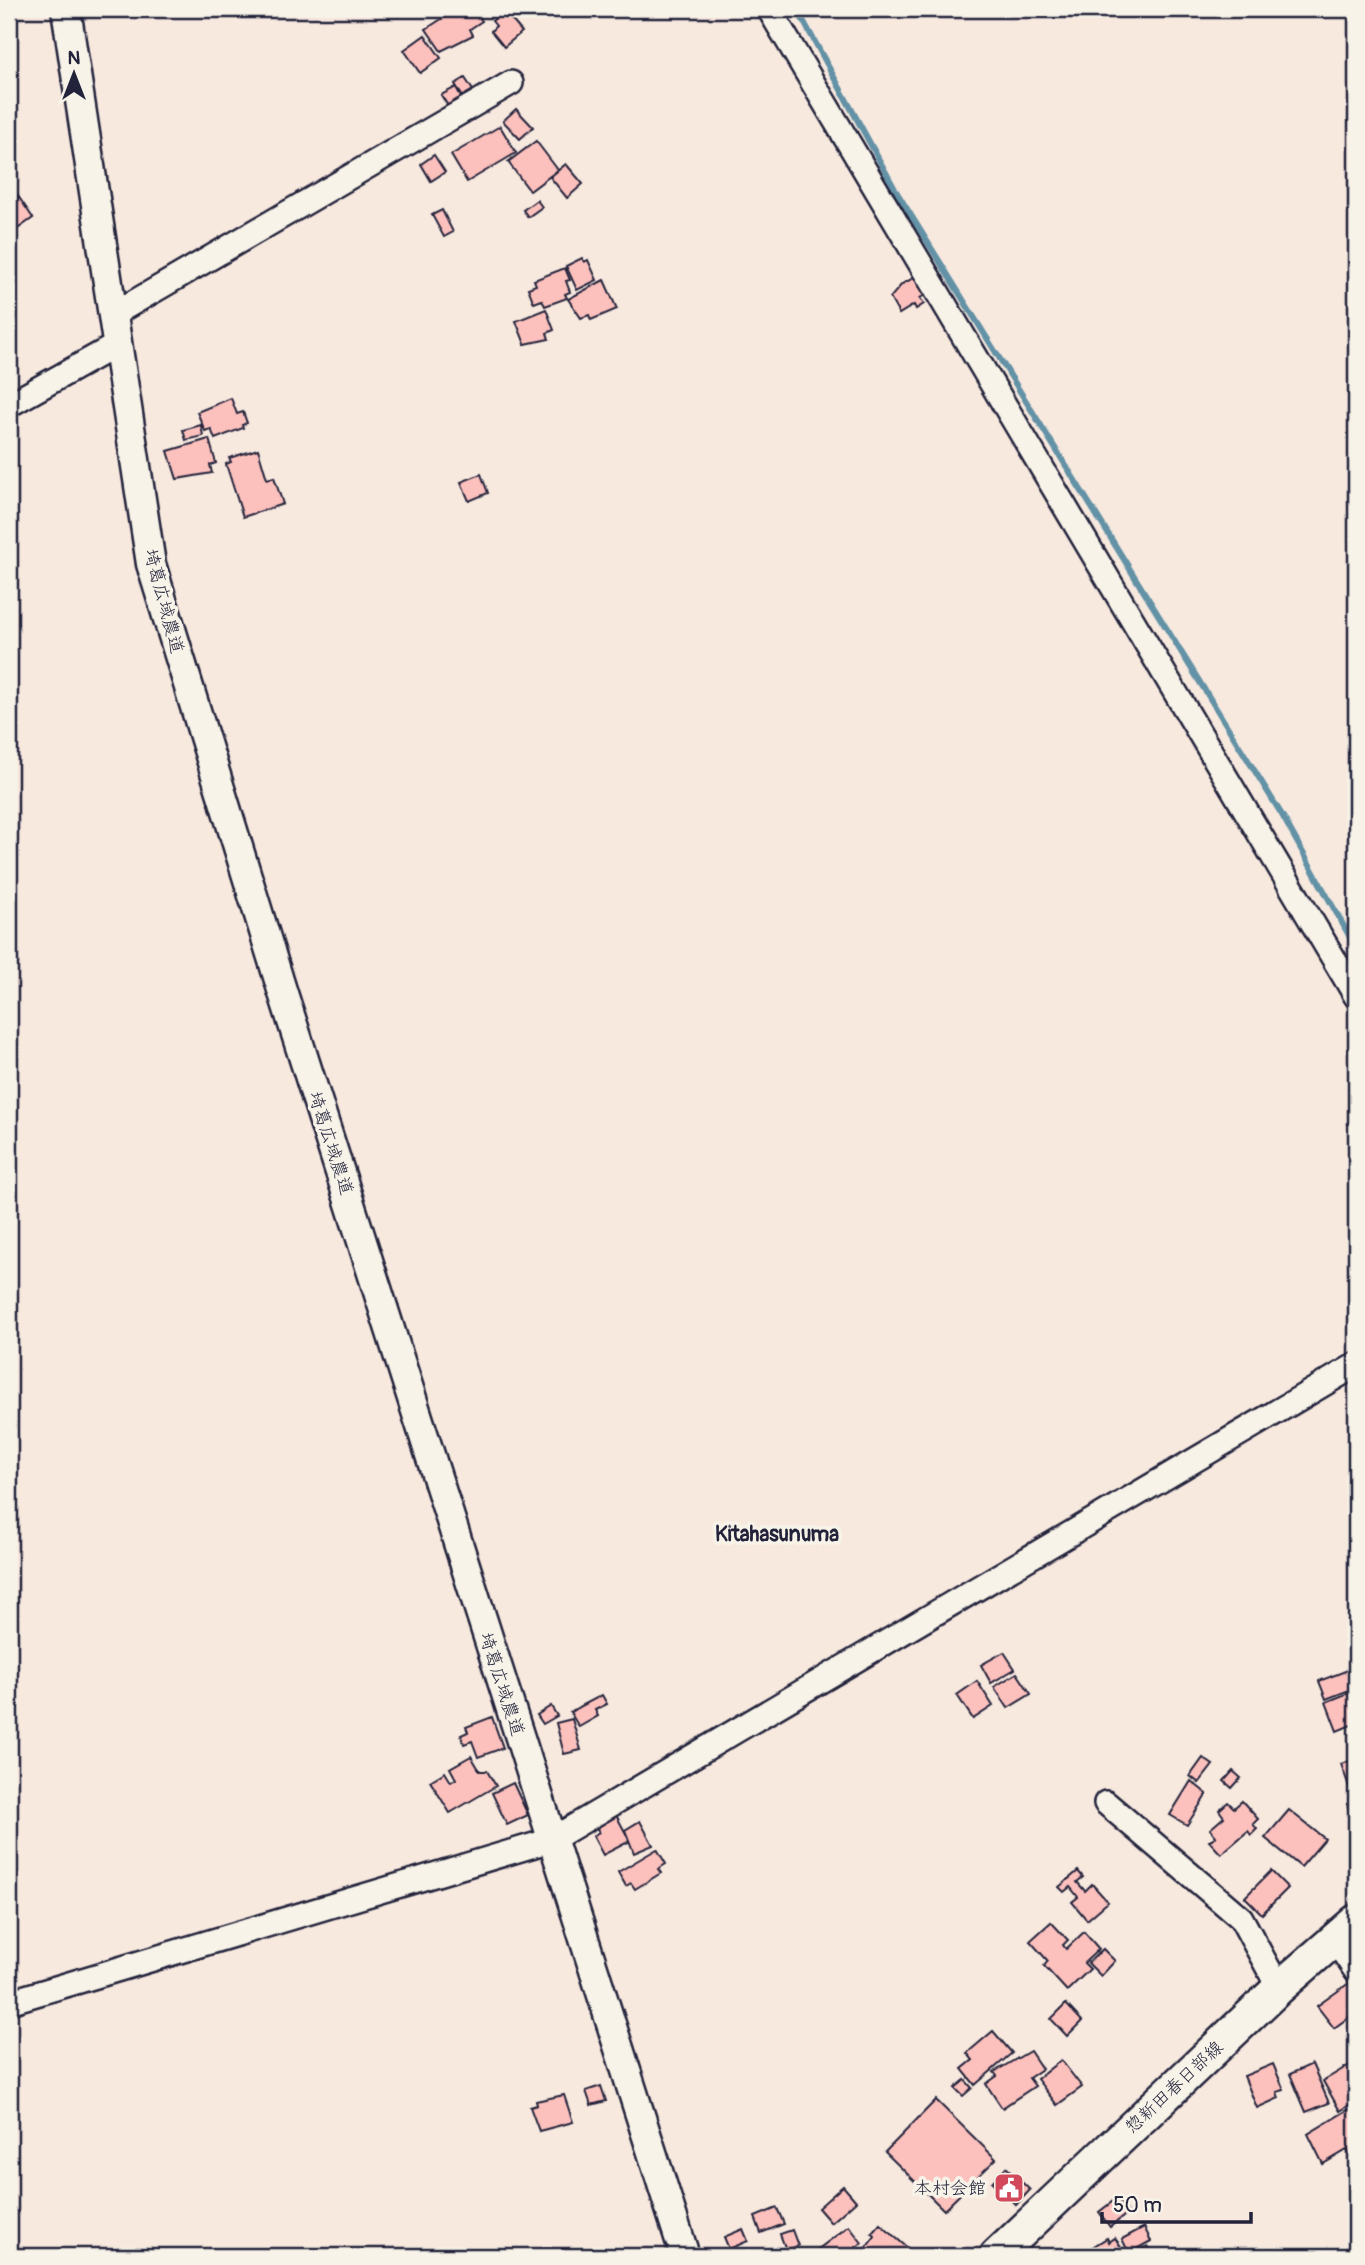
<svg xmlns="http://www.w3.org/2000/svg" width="1365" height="2265" font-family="Pangolin,'Klee One',sans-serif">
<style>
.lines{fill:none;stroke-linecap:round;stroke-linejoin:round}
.stream{stroke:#6392a6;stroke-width:6}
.building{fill:#fdc1bd;stroke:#22223b;stroke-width:2}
.minor-casing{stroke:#22223b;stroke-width:28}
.tertiary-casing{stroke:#22223b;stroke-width:33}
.secondary-casing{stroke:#22223b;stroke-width:37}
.minor{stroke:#f7f3e8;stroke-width:23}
.tertiary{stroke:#f7f3e8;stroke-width:28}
.secondary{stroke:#f7f3e8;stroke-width:32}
.labels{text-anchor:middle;stroke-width:7;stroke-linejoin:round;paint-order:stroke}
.street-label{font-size:18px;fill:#22223b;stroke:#f7f3e8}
.poi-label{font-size:18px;fill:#22223b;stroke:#f7f3e8;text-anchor:end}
.quarter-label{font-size:21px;font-weight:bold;fill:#22223b;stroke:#f7f3e8}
</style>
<rect width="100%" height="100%" fill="#f8e9df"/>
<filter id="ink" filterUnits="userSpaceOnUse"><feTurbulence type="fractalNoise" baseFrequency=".0143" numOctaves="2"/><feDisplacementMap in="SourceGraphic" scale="14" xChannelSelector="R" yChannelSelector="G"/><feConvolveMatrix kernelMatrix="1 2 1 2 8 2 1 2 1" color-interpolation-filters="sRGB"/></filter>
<g filter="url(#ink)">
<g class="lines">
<polyline class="stream" points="797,9 896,191 1282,815 1356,948"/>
</g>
<g class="building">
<polygon points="457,9 474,9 482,21 470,29 473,35 441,51 426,29"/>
<polygon points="504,11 522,32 504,47 491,31 496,26 492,21"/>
<polygon points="425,35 441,58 420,73 404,50"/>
<polygon points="465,78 474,92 464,99 455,84"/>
<polygon points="456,87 462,99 448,106 441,95"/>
<polygon points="516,109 533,127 520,139 503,121"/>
<polygon points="500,126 516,153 467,182 451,155"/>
<polygon points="536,141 558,170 530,191 508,162"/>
<polygon points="434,155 445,172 431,181 421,164"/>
<polygon points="566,164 583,184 567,198 550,177"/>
<polygon points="18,196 33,218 9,235 9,202"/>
<polygon points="537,200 542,207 528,217 523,210"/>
<polygon points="442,210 453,232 444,237 432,215"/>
<polygon points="582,258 584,262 588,260 597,280 577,290 566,266"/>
<polygon points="565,268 570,280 566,281 570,292 565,294 567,298 545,306 542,300 534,303 528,288 536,285 534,280"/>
<polygon points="917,276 927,294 920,298 924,304 916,309 914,305 899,314 890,298 902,284"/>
<polygon points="604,280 617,309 591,320 589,315 581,318 568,299"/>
<polygon points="546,309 554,330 547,333 549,339 525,344 516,321"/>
<polygon points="231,398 237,414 243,412 247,423 242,425 243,428 215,439 211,429 205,431 197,412"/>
<polygon points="201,425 203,436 186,440 183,430"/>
<polygon points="209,439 216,463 210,465 212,473 177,479 168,451"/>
<polygon points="258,449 267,479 274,477 283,504 243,517 226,464 231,462 229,458"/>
<polygon points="481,474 488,493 469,501 461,482"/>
<polygon points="1004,1652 1015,1669 991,1683 981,1665"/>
<polygon points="1348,1670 1355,1688 1326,1699 1319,1681"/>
<polygon points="1017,1673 1031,1694 1008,1708 994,1687"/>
<polygon points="977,1681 993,1706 973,1719 957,1695"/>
<polygon points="1356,1690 1356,1723 1337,1731 1326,1702"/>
<polygon points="602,1695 607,1704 595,1710 598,1716 579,1727 570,1712"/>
<polygon points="551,1706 557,1716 543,1724 537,1715"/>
<polygon points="492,1717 503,1748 478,1757 472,1741 464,1744 461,1735 468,1732 466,1727"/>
<polygon points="572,1719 581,1750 564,1754 556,1723"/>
<polygon points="471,1756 480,1771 487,1771 496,1786 450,1813 430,1781 445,1772 451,1782 456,1779 450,1768"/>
<polygon points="1203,1758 1213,1765 1199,1783 1190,1776"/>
<polygon points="1356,1759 1356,1791 1351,1792 1341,1764"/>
<polygon points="1233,1771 1241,1778 1232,1788 1224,1781"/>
<polygon points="1191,1781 1207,1794 1187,1825 1170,1815"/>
<polygon points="513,1783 528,1815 507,1825 492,1793"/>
<polygon points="1242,1801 1258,1819 1253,1824 1257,1829 1251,1835 1248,1831 1221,1854 1209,1841 1216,1836 1210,1829 1224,1817 1219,1810 1228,1802 1234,1808"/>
<polygon points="1356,1801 1356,1831 1347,1804"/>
<polygon points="1289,1810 1325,1839 1301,1867 1265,1838"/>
<polygon points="616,1815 630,1841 603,1855 593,1836 599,1832 595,1825"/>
<polygon points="640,1821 653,1845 634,1853 625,1830"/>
<polygon points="657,1849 666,1864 658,1869 661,1873 635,1889 631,1883 626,1886 618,1872"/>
<polygon points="1078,1871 1083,1877 1077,1882 1085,1891 1092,1884 1108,1902 1087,1920 1072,1902 1078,1897 1070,1887 1064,1892 1059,1887"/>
<polygon points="1271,1871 1288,1888 1262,1914 1245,1897"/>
<polygon points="1051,1922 1068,1940 1063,1945 1066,1949 1084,1932 1099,1949 1084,1963 1090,1969 1067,1991 1044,1966 1048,1961 1030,1941"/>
<polygon points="1103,1949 1115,1961 1101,1976 1088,1963"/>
<polygon points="1349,1983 1356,1992 1356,2012 1334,2028 1317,2006"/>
<polygon points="1066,2004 1082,2021 1067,2036 1051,2019"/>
<polygon points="993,2031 1012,2053 975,2085 962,2069 973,2060 967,2053"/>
<polygon points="1030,2051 1042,2069 1029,2078 1035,2086 1002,2108 986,2084 997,2076 994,2072"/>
<polygon points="1061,2060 1082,2087 1057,2105 1037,2079"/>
<polygon points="1356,2061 1356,2101 1340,2111 1323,2081"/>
<polygon points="1273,2064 1284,2090 1277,2092 1279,2098 1257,2108 1244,2076"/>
<polygon points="1312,2064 1329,2103 1306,2112 1290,2074"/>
<polygon points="965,2080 972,2088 963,2096 955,2088"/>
<polygon points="601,2086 606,2101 591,2105 586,2091"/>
<polygon points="564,2095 573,2122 539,2131 530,2107 537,2105 536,2101"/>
<polygon points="936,2100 996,2159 944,2210 885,2152"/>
<polygon points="1356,2105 1356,2160 1353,2161 1347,2150 1323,2164 1308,2134"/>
<polygon points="1006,2167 1030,2190 1016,2205 992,2182"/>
<polygon points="843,2186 856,2201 831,2223 818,2208"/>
<polygon points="1117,2198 1128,2213 1110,2227 1099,2212"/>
<polygon points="777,2208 784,2224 761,2233 755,2217"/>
<polygon points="880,2224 917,2256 876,2256 866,2248 875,2236 872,2233"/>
<polygon points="849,2226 862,2243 844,2256 821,2256 817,2250"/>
<polygon points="1144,2227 1151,2241 1129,2253 1122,2239"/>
<polygon points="743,2229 748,2241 729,2249 724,2237"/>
<polygon points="792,2230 798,2246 786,2250 780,2234"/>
<polygon points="1107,2238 1109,2242 1115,2238 1127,2256 1078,2256"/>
<polygon points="1148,2246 1155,2256 1137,2256 1135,2252"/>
</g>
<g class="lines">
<g class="minor-casing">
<g id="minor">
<polyline points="769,9 1356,996"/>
<polyline points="112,315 511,83"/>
<polyline points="9,405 118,344"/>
<polyline points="1106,1803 1241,1918 1279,1988"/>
<polyline points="1335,1940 1356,1971"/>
<polyline points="9,2002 551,1840 1356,1365"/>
</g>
</g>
<g class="tertiary-casing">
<polyline id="tertiary" points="66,9 151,564 282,990 685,2256"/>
</g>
<g class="secondary-casing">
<polyline id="secondary" points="996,2256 1279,1988 1356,1921"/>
</g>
<use href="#minor" class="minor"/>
<use href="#tertiary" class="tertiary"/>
<use href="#secondary" class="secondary"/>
</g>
</g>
<defs>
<g id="civic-square" transform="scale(1.575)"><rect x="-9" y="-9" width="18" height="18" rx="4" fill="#d1495b" stroke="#f7f3e8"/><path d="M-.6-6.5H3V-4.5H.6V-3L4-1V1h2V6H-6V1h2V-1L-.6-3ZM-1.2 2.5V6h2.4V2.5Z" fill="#fff"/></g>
</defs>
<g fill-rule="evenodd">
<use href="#civic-square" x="1009" y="2188"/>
</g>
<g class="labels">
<g class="street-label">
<text transform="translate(164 601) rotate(75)" y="6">埼葛広域農道</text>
<text transform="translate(331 1143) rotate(72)" y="6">埼葛広域農道</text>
<text transform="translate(502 1684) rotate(72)" y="6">埼葛広域農道</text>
<text transform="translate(1174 2087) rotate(-43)" y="6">惣新田春日部線</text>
</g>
<g class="poi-label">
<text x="986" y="2194">本村会館</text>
</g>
<g class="quarter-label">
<text x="777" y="1541">Kitahasunuma</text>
</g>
</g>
<rect width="1365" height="2265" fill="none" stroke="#f7f3e8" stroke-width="35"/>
<rect x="18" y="18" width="1330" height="2230" fill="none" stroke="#22223b" stroke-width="2.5" filter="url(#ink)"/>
<g transform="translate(74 74)" stroke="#f7f3e8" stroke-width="5" paint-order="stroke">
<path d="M0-5L12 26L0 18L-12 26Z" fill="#22223b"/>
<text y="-10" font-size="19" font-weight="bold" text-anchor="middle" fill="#22223b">N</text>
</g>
<path d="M1102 2212v10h149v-10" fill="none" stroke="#22223b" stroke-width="3.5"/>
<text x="1113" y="2212" font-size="21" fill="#22223b" stroke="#f7f3e8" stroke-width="5" paint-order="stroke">50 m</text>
</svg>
